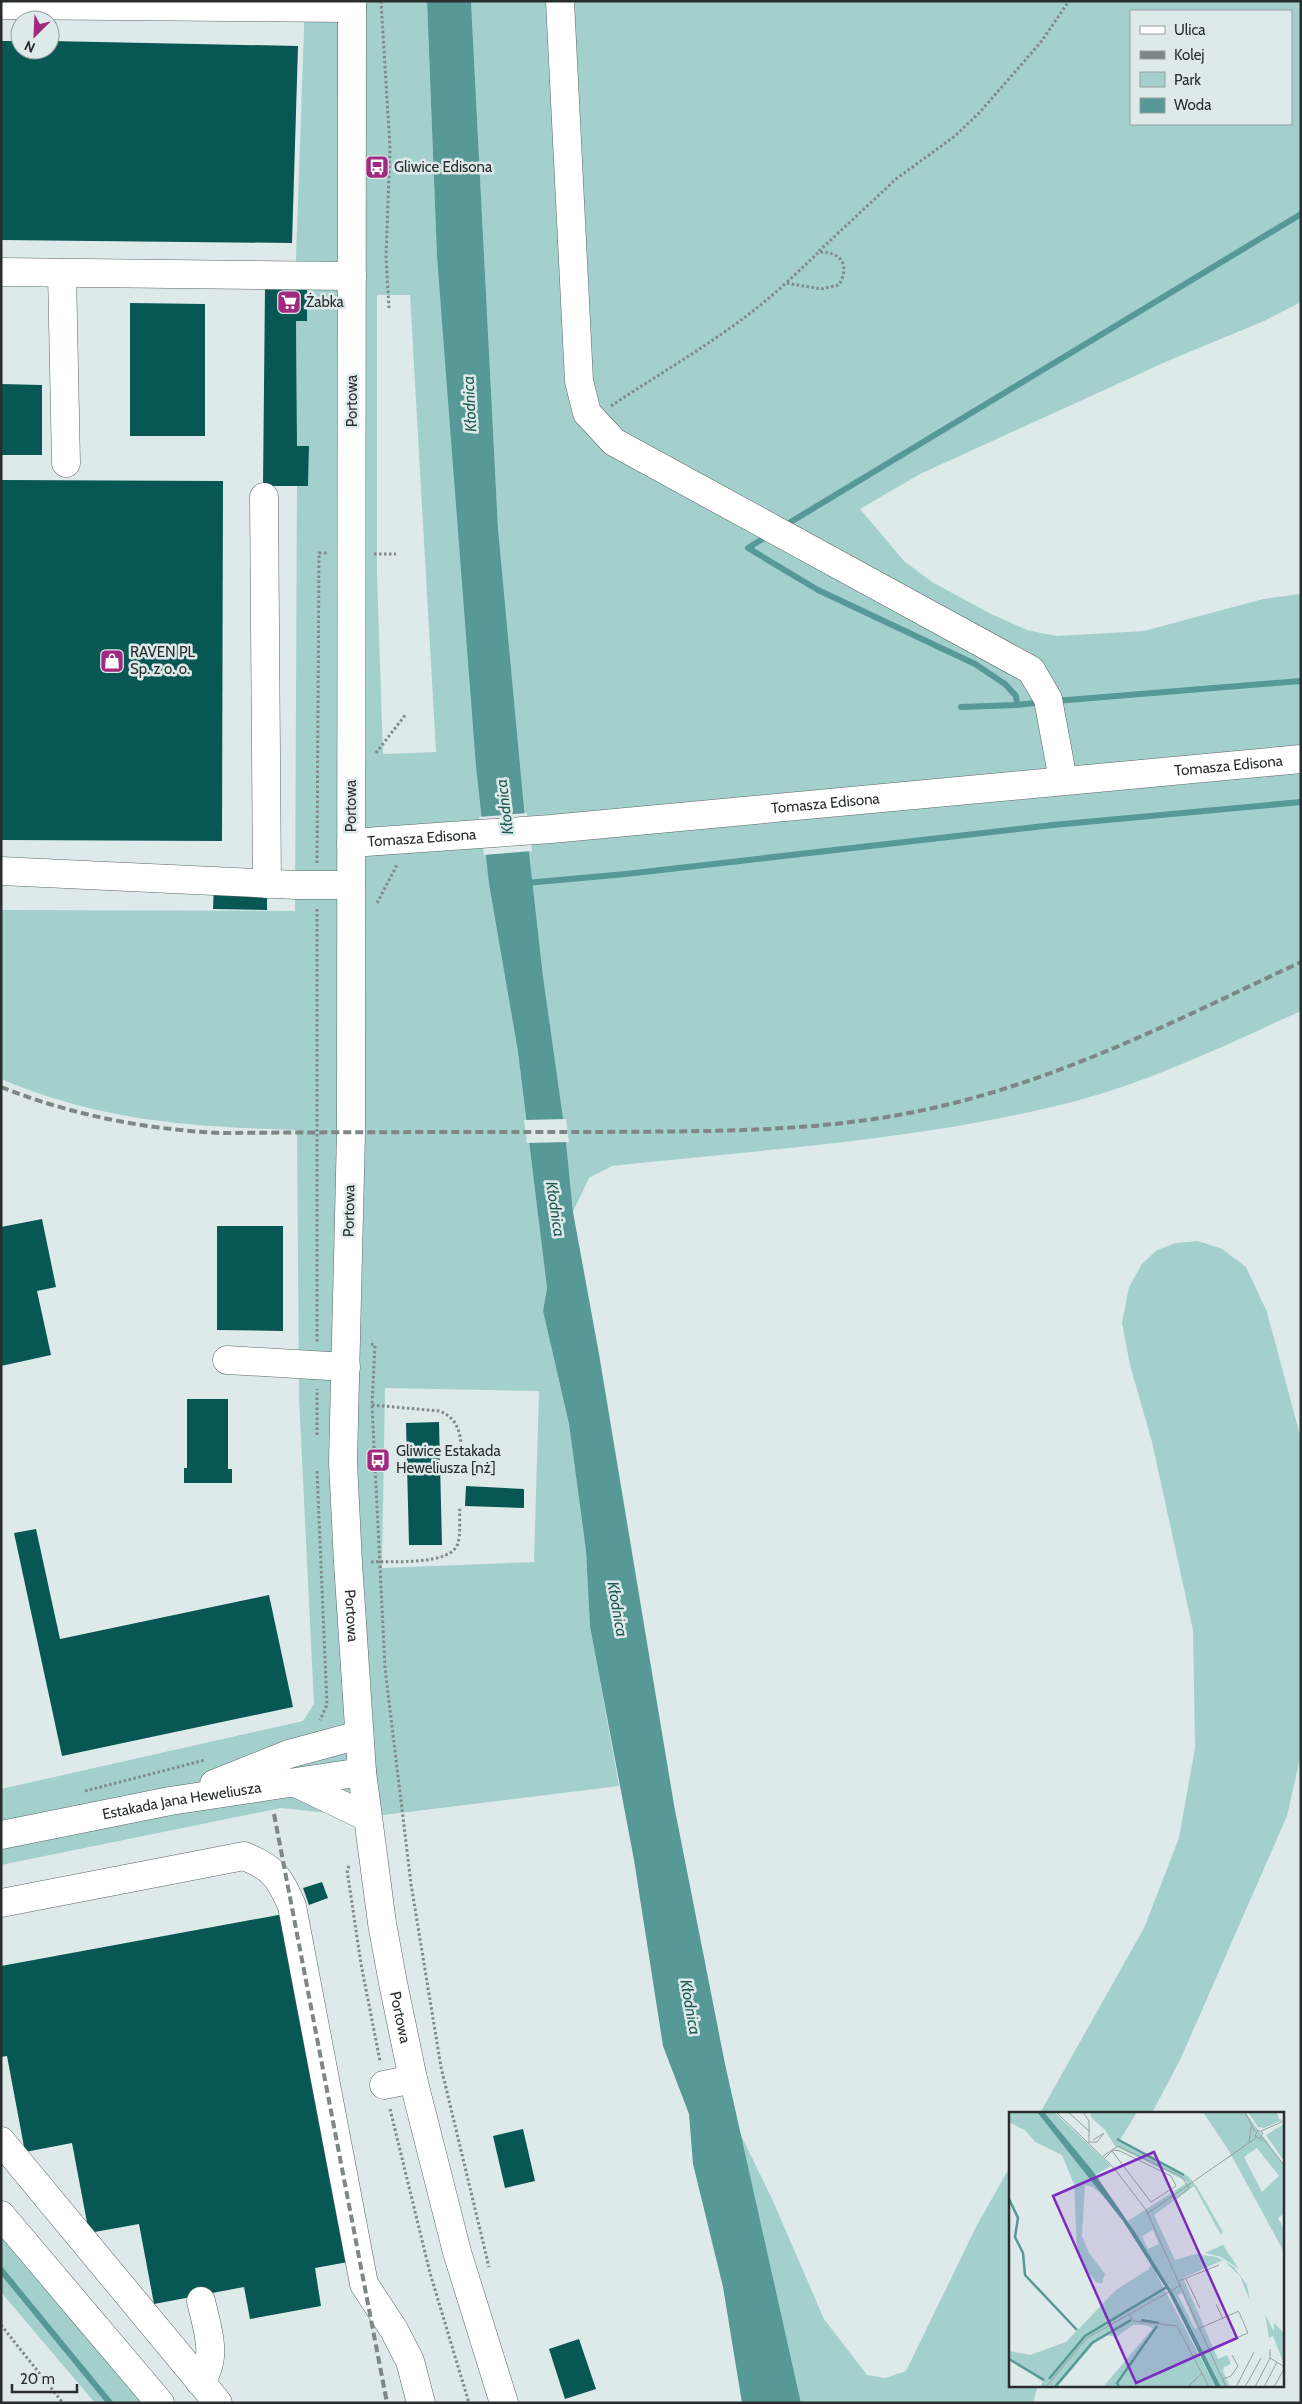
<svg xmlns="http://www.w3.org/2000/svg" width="1302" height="2404" font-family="Cabin,sans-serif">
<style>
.green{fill:#a3d0cd;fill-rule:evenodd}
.water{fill:#569996}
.pier{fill:#deeae9}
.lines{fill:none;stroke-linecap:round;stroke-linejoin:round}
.stream{stroke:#569996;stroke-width:6}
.building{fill:#075755}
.minor-casing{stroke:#5b6564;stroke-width:29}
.path{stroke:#818988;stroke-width:3;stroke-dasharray:2.5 2.5;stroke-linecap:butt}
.minor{stroke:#fff;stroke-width:28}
.rail{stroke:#7e8686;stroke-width:4;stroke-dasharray:8 4;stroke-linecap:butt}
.labels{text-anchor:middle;stroke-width:5;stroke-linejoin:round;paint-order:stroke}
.poi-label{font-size:15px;fill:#292d2d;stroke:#deeae9;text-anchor:start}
.street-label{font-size:15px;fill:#292d2d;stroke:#deeae9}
.water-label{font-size:16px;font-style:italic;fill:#1f5956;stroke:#deeae9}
.inset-river{fill:none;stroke:#569996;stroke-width:2.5}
.inset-road{fill:none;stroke:#969e9e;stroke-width:1}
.view{fill:#7b2cbf;fill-opacity:0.15;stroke:#7b2cbf;stroke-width:2.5}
.inset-edge{fill:none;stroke:#292d2d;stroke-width:2.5}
</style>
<rect width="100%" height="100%" fill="#deeae9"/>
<g class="green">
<path d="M305,1H427L437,257L489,884L518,1052L547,1288L543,1311L569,1424L586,1551L590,1627L619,1786L367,1817L281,1808L1,1865V1789L303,1721L314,1704L299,1398L297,1130C191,1127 100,1121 1,1079V910L295,911L297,485L308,486L309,447L297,446L296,321H307V288L295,287ZM377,295H410L436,752L383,754L377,575ZM385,1388L539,1391L534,1562L382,1568Z"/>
<path d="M471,1H1301V302L1264,321L1170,360L920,474L860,509L904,561L932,582L991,614L1027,630L1056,636L1144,631L1263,599L1301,594V1011C1228,1044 1154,1080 1076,1101C925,1140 767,1149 612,1166L589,1178L573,1212L565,1132L543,976L524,808L498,528ZM1131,11H1291V124H1131Z"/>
<polygon points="1198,1241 1222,1249 1246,1267 1267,1312 1301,1439 1301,1754 1287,1816 1181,2058 1152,2113 1040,2113 1144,1928 1179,1838 1195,1748 1193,1630 1152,1442 1130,1365 1122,1323 1129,1287 1142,1264 1157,1250 1176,1243"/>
<polygon points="740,2133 773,2201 824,2319 867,2375 885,2378 906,2371 977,2225 1011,2165 1011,2385 1038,2385 1033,2403 801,2403"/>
<polygon points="1,2207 170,2403 95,2403 1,2292"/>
</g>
<polygon class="water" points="427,1 471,1 498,528 524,808 543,976 565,1132 573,1212 599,1354 674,1805 725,2064 801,2403 742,2403 723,2287 693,2164 689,2114 663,2046 634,1860 590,1627 586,1551 569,1424 543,1311 547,1288 518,1052 489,884 476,766 437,257"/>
<g class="pier">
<polygon points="527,813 532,851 484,855 479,817"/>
<polygon points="566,1119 569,1142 527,1143 524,1120"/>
</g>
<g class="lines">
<g class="stream">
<polyline points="784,526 1301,214"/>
<polyline points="769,535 748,548 818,590 975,664 1005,684 1016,696 1017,705 961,707"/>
<polyline points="1055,701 1301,681"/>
<polyline points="1017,705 1043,702"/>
<polyline points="526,883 626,874 1053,825 1301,802"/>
<polyline points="1,2270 110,2403"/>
</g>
</g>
<g class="building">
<polygon points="1,41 20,41 20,50 50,50 50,41 298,46 292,243 1,240"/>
<polygon points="265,287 307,287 307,321 296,321 297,446 309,446 308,486 263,486"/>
<polygon points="130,303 205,304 205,436 130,436"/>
<polygon points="1,384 42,385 42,455 1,455"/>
<polygon points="1,480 223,481 222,841 1,840"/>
<polygon points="214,885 267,885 267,910 213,909"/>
<polygon points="42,1219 56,1287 37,1291 51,1355 1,1366 1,1227"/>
<polygon points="217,1226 283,1226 283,1331 217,1330"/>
<polygon points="187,1399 228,1399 228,1469 232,1469 232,1483 184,1483 184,1468 187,1468"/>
<polygon points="439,1422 442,1545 409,1545 406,1423"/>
<polygon points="466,1486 524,1489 524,1508 465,1506"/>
<polygon points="36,1529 60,1639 269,1595 293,1707 62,1756 14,1533"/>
<polygon points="322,1882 328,1898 309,1905 303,1888"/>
<polygon points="305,1910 370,2258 315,2268 321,2306 250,2319 244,2287 154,2304 139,2224 89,2233 72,2143 25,2152 7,2056 1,2057 1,1966"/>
<polygon points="523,2129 535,2181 505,2188 493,2136"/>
<polygon points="579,2339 596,2389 565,2399 549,2349"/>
</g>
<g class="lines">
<g class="minor-casing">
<g id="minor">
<path id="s1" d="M352,1L351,1133L343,1462L348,1563L362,1772L382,1923L393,1983L413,2079L457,2252L504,2403"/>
<polyline points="560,1 579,381 587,413 614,442 1031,670 1048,699 1063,780"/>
<polyline points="1,5 352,8"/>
<polyline points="1,272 352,276"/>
<polyline points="62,273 66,463"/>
<polyline points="264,497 267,884"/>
<path id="s2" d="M351,843L551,829L1301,759"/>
<polyline points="1,871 296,885 351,885"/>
<polyline points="227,1360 346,1367"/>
<polyline points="296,1783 367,1817"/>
<polyline points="214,1784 289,1754 359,1735"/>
<path id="s3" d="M1,1835L170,1801L362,1772"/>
<path d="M1,1903L244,1856C274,1868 279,1877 292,1906L364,2284L394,2330L410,2361L421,2403"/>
<polyline points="384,2085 413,2079"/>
<polyline points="1,2141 218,2403"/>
<polyline points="1,2215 160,2403"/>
<path d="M200,2382C219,2358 207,2328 201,2301"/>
</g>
</g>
<g class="path">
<polyline points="381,1 390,148 386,257 389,308"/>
<polyline points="819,251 896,179 955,136 980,112 1041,42 1069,1"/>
<path d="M611,406C671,366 733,332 786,283L821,289L839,285C850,265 842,252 819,252L786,283"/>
<polyline points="374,554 396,554"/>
<polyline points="376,753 406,714"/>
<polyline points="317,863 319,553 328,553"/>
<polyline points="377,903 397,865"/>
<polyline points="317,909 317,1343"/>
<polyline points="371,1344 375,1345 372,1405 385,1668 411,1884 441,2067 489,2267"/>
<path d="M372,1405L439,1411C458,1418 460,1432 462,1451"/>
<polyline points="317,1435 317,1389"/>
<polyline points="317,1471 327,1705 320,1720"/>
<path d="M371,1562C391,1561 452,1566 458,1543C461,1532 459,1518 460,1507"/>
<polyline points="85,1791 205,1760"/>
<polyline points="349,1866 347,1870 361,1964 380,2061"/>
<polyline points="390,2109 430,2273 469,2403"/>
<polyline points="1,2325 63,2403"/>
</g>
<use href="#minor" class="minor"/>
<g class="rail">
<path d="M1,1087C72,1115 143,1129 219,1133C346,1132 473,1132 599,1132C712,1131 823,1133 933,1108C1063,1079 1181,1018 1301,962"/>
<polyline points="274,1814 387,2403"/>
</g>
</g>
<defs>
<g id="bus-square" transform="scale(1.25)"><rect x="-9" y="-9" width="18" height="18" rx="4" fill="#a12980" stroke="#deeae9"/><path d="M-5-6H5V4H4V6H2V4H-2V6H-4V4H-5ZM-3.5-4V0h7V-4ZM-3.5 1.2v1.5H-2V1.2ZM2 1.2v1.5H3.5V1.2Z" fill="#fff"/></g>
<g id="supermarket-square" transform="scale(1.25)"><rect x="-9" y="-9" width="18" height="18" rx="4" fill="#a12980" stroke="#deeae9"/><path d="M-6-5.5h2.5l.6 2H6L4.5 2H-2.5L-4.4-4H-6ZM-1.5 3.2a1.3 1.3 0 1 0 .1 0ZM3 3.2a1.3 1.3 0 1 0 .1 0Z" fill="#fff"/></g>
<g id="shop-square" transform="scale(1.25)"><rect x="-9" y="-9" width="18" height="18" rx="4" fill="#a12980" stroke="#deeae9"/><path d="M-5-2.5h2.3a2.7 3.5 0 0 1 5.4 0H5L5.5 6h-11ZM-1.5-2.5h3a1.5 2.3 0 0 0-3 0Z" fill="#fff"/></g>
</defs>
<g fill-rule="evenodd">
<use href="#bus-square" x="377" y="167"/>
<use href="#supermarket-square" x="289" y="302"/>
<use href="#shop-square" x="112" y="661"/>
<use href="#bus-square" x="378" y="1460"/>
</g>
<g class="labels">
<g class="poi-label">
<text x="394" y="172">Gliwice Edisona</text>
<text x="306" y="307">Żabka</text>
<text x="130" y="657">RAVEN PL<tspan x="130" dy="17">Sp. z o. o.</tspan></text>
<text x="396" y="1456">Gliwice Estakada<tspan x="396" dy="17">Heweliusza [nż]</tspan></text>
</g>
<g class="street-label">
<text transform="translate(352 401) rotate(-90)" y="5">Portowa</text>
<text dy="5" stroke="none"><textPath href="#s2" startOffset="881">Tomasza Edisona</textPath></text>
<text dy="5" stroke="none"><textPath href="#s2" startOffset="476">Tomasza Edisona</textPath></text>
<text transform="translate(351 806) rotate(-90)" y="5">Portowa</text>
<text dy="5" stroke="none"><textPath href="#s2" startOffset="71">Tomasza Edisona</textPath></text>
<text transform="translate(349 1211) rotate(-89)" y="5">Portowa</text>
<text dy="5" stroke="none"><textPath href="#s1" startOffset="1615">Portowa</textPath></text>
<text dy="5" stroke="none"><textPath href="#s3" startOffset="184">Estakada Jana Heweliusza</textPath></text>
<text dy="5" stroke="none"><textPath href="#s1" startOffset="2020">Portowa</textPath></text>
</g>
<g class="water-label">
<text transform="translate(469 404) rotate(-93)" y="6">Kłodnica</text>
<text transform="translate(504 807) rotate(-97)" y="6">Kłodnica</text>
<text transform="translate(556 1209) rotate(81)" y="6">Kłodnica</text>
<text transform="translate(618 1609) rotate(80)" y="6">Kłodnica</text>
<text transform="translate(691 2007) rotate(80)" y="6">Kłodnica</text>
</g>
</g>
<g transform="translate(1009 2112)">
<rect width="275" height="275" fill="#deeae9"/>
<path d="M0,0H28L97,86L84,75L76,73L73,124L80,141L96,162L93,171H88L75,156L68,138L65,72L53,43L26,30L17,19L0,10ZM35,0H45L102,54L86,63ZM83,0H128L111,28L179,64L188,75L214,120L212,123L185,74L145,103L166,148L187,142L208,145L225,155L238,173L241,189L231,164L214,148L174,166L209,247L218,243L222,252L215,255L214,259L221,275H212L165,183L119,109L179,70L106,34L96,18L81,4ZM144,118L150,132L139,137L133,124ZM173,181L188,216L186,217L169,183ZM194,0H236L275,53V102L269,106L275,117V140L220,39ZM248,36L270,64L253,80L235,45ZM239,0H268L270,7L274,8L255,16L249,15ZM275,12V49L257,23ZM214,133L230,157L212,145L196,141ZM142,152L207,275H94L144,216L136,213H124L107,225L97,223L87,229L48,275H31L34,270L14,255L0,249V239L21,243L57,230L107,178L140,157ZM256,202L265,220V211L275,221V252L264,224L260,226Z" fill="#a3d0cd" fill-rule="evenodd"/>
<path d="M28,0H35L83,58L126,120L165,183L212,275H207L160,181L114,109Z" fill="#569996"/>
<path class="inset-river" d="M108,27L175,63M0,87L9,106L6,125L14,141L16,163L68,218M132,208L150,211M0,247L35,268M40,267L76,224L158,175M46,275L83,231L122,208M110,275L108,271L148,214"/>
<path class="inset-road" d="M47,0L105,56L137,98L217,275M59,0L80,19M74,0L80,9V31M236,0L246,20M252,19L275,9M253,25L275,53M250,27L254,21L249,18L246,24L254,29M81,30H88L95,21L84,28M240,30L242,15M94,44L109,34L173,65L180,76L167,87M96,46L103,39L105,38L111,39L162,64L167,74L142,90L103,39M139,101L247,26M177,167L191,196M170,169L210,153M207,192L214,207M119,202L125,209L168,214L200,275M191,216L230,199M201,237L239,221L230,200M261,246L274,254L275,257L265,275M214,267L222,264L229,254L223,243M37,275L78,226L172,173M179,275L193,261M227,275L245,240M236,275L252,246M246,275L261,246V237M255,275L268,250"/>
<path class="view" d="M145,40L228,226L127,271L44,84Z"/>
<rect width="275" height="275" class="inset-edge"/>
</g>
<rect width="1302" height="2404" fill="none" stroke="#292d2d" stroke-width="5"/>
<rect x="1130" y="10" width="162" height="115" fill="#deeae9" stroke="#969e9e"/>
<rect x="1140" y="26" width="25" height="8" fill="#ffffff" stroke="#969e9e"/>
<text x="1174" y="35" font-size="15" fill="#292d2d">Ulica</text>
<rect x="1140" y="51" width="25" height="8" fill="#7e8686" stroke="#969e9e"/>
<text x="1174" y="60" font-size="15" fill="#292d2d">Kolej</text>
<rect x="1140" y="72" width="25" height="15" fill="#a3d0cd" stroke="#969e9e"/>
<text x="1174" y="85" font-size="15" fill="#292d2d">Park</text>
<rect x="1140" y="98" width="25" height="15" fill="#569996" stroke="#969e9e"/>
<text x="1174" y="110" font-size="15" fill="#292d2d">Woda</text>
<g transform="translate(35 35) rotate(204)"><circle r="24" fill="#deeae9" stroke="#969e9e"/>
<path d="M0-4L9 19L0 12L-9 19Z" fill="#a12980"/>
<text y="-8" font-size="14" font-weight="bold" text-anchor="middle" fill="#292d2d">N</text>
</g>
<path d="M12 2384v8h65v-8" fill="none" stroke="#292d2d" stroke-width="2.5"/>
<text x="20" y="2384" font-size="15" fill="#292d2d" stroke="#deeae9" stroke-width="4" paint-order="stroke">20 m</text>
</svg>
